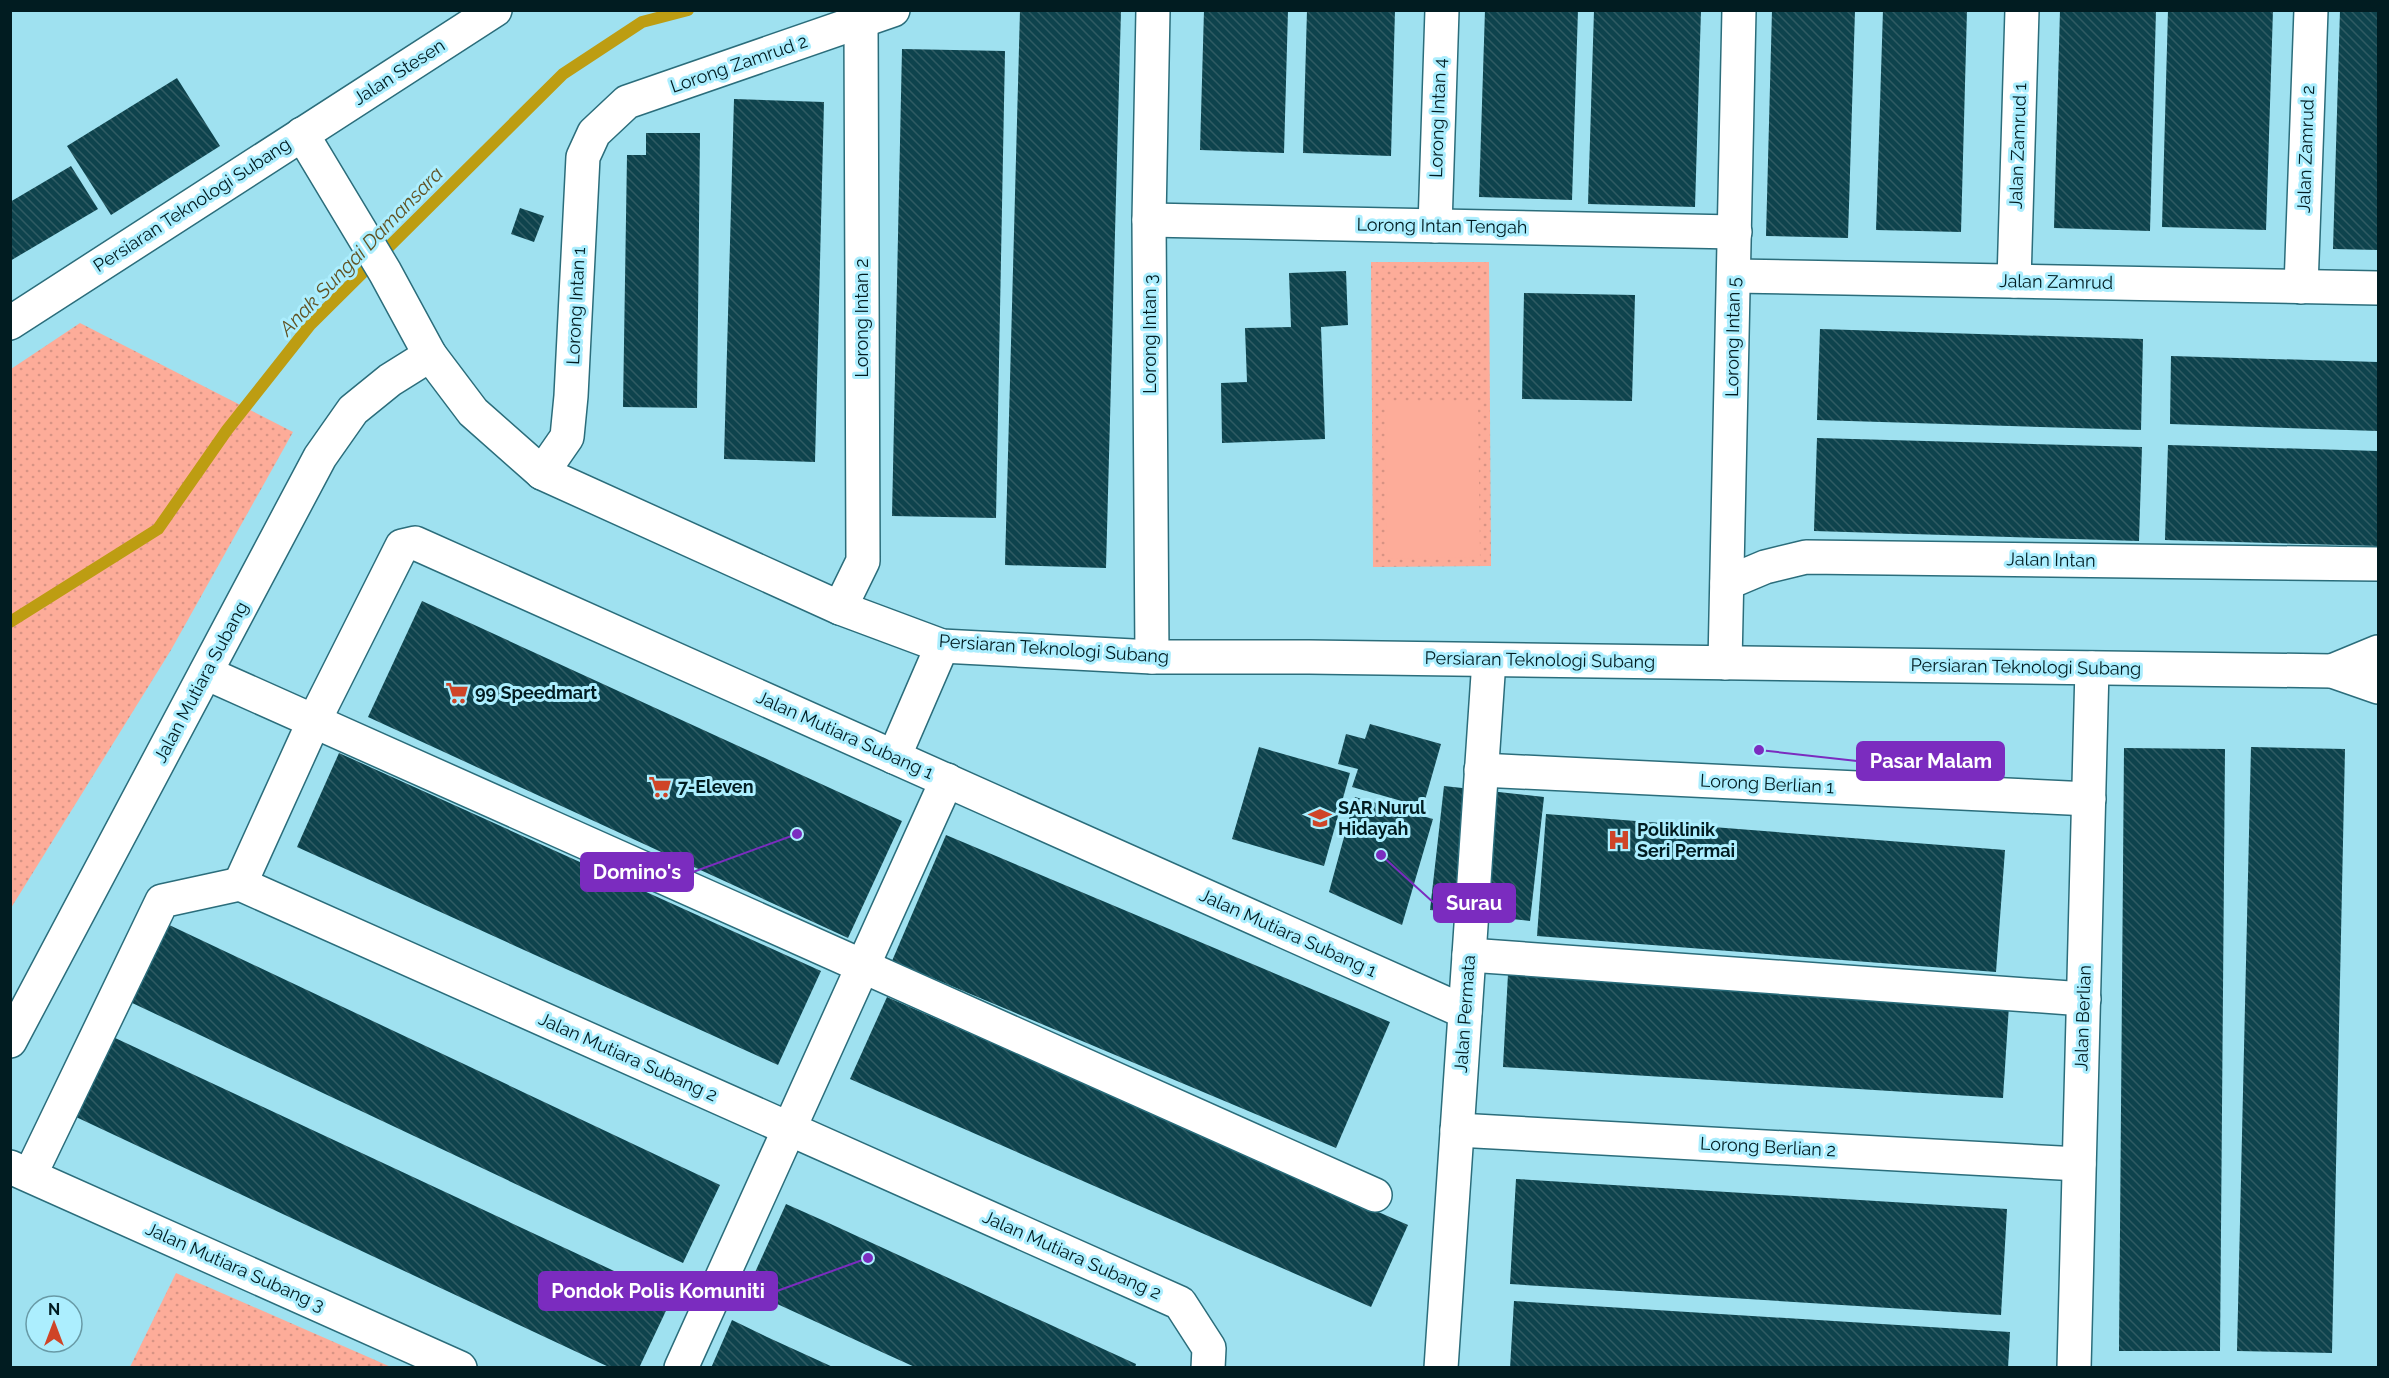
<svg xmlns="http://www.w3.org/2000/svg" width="2389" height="1378" font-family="Raleway,sans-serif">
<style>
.green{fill:url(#green-dots)}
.pitch{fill:#fdac99}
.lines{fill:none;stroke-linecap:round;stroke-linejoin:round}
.stream{stroke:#bd9d12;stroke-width:12}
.building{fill:url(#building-back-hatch)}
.minor-casing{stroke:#2b6d7b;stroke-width:36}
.minor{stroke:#fff;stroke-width:33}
.labels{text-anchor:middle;stroke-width:6;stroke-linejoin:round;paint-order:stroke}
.street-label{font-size:18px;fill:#011c21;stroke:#aceefe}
.poi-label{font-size:18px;font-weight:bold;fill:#011c21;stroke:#aceefe;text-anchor:start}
.water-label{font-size:20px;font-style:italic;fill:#615324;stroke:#aceefe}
.leader{fill:none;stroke:#7b2cbf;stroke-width:2}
.callout-dot{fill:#7b2cbf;stroke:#aceefe;stroke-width:2}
.callout{fill:#7b2cbf;stroke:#7b2cbf;stroke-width:2}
.callout-label{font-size:20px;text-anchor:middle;font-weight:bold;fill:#fff}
</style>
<defs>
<pattern id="green-dots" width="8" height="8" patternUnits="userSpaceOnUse" patternTransform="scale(1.5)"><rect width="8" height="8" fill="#fdac99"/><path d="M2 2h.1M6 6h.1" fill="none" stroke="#d79384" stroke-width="1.8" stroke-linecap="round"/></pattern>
<pattern id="building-back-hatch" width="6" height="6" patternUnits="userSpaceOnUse" patternTransform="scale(1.5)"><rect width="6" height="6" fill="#0e434d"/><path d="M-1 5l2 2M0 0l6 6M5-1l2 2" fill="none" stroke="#2f5b63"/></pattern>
</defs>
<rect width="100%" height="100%" fill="#9fe1f0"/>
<g class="green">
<polygon points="1371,262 1489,262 1491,566 1373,567"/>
<polygon points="80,323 293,432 171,650 11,908 11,369"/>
<polygon points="176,1273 391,1367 130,1367"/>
</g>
<polygon class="pitch" points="1385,403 1478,403 1480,557 1387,559"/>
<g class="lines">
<polyline class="stream" points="10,622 158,529 227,430 310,325 563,74 642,22 688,10"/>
</g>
<g class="building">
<polygon points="1020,10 1121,10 1106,568 1005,565"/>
<polygon points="1204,10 1288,10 1284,153 1200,150"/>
<polygon points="1307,10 1395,10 1391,156 1303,153"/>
<polygon points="1485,10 1578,10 1572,200 1479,197"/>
<polygon points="1594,10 1701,10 1695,207 1588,204"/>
<polygon points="1772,10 1855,10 1848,238 1766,236"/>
<polygon points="1883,10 1967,10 1961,232 1876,230"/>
<polygon points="2060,10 2156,10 2150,231 2054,228"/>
<polygon points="2168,10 2273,10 2266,230 2162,227"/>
<polygon points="2340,10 2378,10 2378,250 2333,249"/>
<polygon points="902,49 1005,51 996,518 892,516"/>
<polygon points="177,78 220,146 111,215 67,146"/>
<polygon points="734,99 824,102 815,462 724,459"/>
<polygon points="646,133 700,133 697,408 623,407 627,155 646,155"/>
<polygon points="71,166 98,209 10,261 10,202"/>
<polygon points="520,208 544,216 534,242 511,234"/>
<polygon points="1346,271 1348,325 1321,327 1325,439 1222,443 1221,383 1247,382 1245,328 1291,327 1289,273"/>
<polygon points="1524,293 1635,295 1632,401 1522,399"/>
<polygon points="1820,329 2143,339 2141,430 1817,420"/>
<polygon points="2171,356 2378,362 2378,431 2170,424"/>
<polygon points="1817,438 2142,447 2139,541 1814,531"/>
<polygon points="2168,445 2378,451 2378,546 2165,540"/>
<polygon points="422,601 902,821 848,938 368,717"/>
<polygon points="1370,724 1441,744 1423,807 1352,787 1358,769 1338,764 1346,734 1365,739"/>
<polygon points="1259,747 1350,773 1324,866 1232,839"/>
<polygon points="2251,747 2345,749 2332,1353 2237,1351"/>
<polygon points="2124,748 2225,749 2220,1351 2119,1351"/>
<polygon points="339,753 821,971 778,1065 297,847"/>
<polygon points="1444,786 1544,797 1530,921 1430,910"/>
<polygon points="1355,797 1433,819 1402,925 1329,892"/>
<polygon points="1546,814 2005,850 1996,972 1537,936"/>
<polygon points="946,835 1390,1022 1336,1148 892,961"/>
<polygon points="165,923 720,1185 683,1263 128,1001"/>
<polygon points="1508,974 2009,1005 2003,1098 1503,1067"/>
<polygon points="887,997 1408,1225 1371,1307 850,1079"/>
<polygon points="113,1037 672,1298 639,1368 611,1368 76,1117"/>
<polygon points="1516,1179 2007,1209 2001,1315 1510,1284"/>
<polygon points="786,1204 822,1220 1136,1364 1135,1368 917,1368 886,1354 747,1290"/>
<polygon points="1514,1301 2010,1332 2008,1368 1510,1368"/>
<polygon points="732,1320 767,1337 835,1368 711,1368"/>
</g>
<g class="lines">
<g class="minor-casing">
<g id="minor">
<polyline points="302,134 385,272 430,355 473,412 542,473 840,608 942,646 1152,657 1309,657 2332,671 2378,687"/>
<polyline points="1149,220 1735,232"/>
<polyline points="1435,226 1442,10"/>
<polyline points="1734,276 2378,288"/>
<polyline points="2014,281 2022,10"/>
<polyline points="2301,287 2311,10"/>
<polyline points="10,323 495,10"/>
<polyline points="542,473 567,437 571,396 583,157 594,133 627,102 893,10"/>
<polyline points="1727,583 1765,567 1806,557 2378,564"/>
<polyline points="840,608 863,561 861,23"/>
<polyline points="1152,657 1149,220 1153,10"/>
<polyline points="1725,663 1739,10"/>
<polyline points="2332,671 2378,652"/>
<polyline points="206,673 1375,1195"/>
<polyline points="894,757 942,646"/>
<polyline points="1481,770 2089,799"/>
<polyline points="1469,955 2084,999"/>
<polyline points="10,1041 320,457 353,410 390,380 430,355"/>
<polyline points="1457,1130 2079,1164"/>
<polyline points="10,1167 460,1368"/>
<polyline points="30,1175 162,901 240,884"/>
<polyline points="681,1368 947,780"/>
<polyline points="1208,1368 1209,1348 1180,1303 240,884 314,721 402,546 415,543 1465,1012"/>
<polyline points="1441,1368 1489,660"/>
<polyline points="2074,1368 2092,668"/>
</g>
</g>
<use href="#minor" class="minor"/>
</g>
<defs>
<g id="supermarket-bare" transform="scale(1.8)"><path d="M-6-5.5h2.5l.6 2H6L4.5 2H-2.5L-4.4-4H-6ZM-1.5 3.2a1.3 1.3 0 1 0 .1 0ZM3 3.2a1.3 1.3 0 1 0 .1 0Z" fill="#cf4427" stroke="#aceefe" stroke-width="2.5" paint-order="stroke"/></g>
<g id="school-bare" transform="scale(1.8)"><path d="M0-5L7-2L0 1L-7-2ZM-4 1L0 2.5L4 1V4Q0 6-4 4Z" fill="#cf4427" stroke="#aceefe" stroke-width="2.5" paint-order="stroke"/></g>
<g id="hospital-bare" transform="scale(1.8)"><path d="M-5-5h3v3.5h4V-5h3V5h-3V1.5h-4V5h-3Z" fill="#cf4427" stroke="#aceefe" stroke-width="2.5" paint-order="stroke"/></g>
</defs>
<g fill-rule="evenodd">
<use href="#supermarket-bare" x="457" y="693"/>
<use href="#supermarket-bare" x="660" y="787"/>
<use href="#school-bare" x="1320" y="818"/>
<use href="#hospital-bare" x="1619" y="840"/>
</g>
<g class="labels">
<g class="street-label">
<text transform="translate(739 64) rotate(-19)" y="6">Lorong Zamrud 2</text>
<text transform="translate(399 72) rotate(-33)" y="6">Jalan Stesen</text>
<text transform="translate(1438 118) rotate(-88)" y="6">Lorong Intan 4</text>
<text transform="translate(2018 146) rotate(-88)" y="6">Jalan Zamrud 1</text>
<text transform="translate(2306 149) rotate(-88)" y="6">Jalan Zamrud 2</text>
<text transform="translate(192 205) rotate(-33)" y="6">Persiaran Teknologi Subang</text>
<text transform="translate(1442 226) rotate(1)" y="6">Lorong Intan Tengah</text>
<text transform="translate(2056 282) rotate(1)" y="6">Jalan Zamrud</text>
<text transform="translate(576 306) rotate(-87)" y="6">Lorong Intan 1</text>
<text transform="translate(862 318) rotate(-90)" y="6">Lorong Intan 2</text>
<text transform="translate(1150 334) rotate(-90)" y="6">Lorong Intan 3</text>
<text transform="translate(1733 337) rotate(-89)" y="6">Lorong Intan 5</text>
<text transform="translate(2051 560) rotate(1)" y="6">Jalan Intan</text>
<text transform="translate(1054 649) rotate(4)" y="6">Persiaran Teknologi Subang</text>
<text transform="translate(1540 660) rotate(1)" y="6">Persiaran Teknologi Subang</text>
<text transform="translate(2026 667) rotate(1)" y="6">Persiaran Teknologi Subang</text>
<text transform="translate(201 682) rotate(-62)" y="6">Jalan Mutiara Subang</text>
<text transform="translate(845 735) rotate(24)" y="6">Jalan Mutiara Subang 1</text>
<text transform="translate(1767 784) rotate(3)" y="6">Lorong Berlian 1</text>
<text transform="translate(1288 933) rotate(24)" y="6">Jalan Mutiara Subang 1</text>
<text transform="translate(1465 1014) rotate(-86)" y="6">Jalan Permata</text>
<text transform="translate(2083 1018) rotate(-88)" y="6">Jalan Berlian</text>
<text transform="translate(628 1057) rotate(24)" y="6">Jalan Mutiara Subang 2</text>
<text transform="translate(1768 1147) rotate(3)" y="6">Lorong Berlian 2</text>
<text transform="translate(1072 1255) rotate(24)" y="6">Jalan Mutiara Subang 2</text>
<text transform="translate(235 1267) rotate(24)" y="6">Jalan Mutiara Subang 3</text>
</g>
<g class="poi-label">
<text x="475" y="699">99 Speedmart</text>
<text x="678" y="793">7-Eleven</text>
<text x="1338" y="814">SAR Nurul<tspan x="1338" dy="21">Hidayah</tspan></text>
<text x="1637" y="836">Poliklinik<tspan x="1637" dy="21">Seri Permai</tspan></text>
</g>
<g class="water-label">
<text transform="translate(361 251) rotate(-46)" y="7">Anak Sungai Damansara</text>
</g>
</g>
<path class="leader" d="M1759 750L1857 761M797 834L693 872M1381 855L1434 903M868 1258L777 1291"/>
<g class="callout-dot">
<circle cx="1759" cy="750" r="6"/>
<circle cx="797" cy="834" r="6"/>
<circle cx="1381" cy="855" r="6"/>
<circle cx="868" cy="1258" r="6"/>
</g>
<g class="callout">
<rect x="1857" y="742" width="147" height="38" rx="6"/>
<rect x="581" y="853" width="112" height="38" rx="6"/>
<rect x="1434" y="884" width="81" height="38" rx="6"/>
<rect x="539" y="1272" width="238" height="38" rx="6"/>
</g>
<g class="callout-label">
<text x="1931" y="768">Pasar Malam</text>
<text x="637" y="879">Domino's</text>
<text x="1474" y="910">Surau</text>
<text x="658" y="1298">Pondok Polis Komuniti</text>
</g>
<rect width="2389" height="1378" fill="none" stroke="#011c21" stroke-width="24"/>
<g transform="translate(54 1324)"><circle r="28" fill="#aceefe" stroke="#689aa6" stroke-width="1.5"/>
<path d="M0-4.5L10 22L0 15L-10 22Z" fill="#cf4427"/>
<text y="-9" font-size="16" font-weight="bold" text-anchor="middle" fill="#011c21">N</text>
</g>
</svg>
